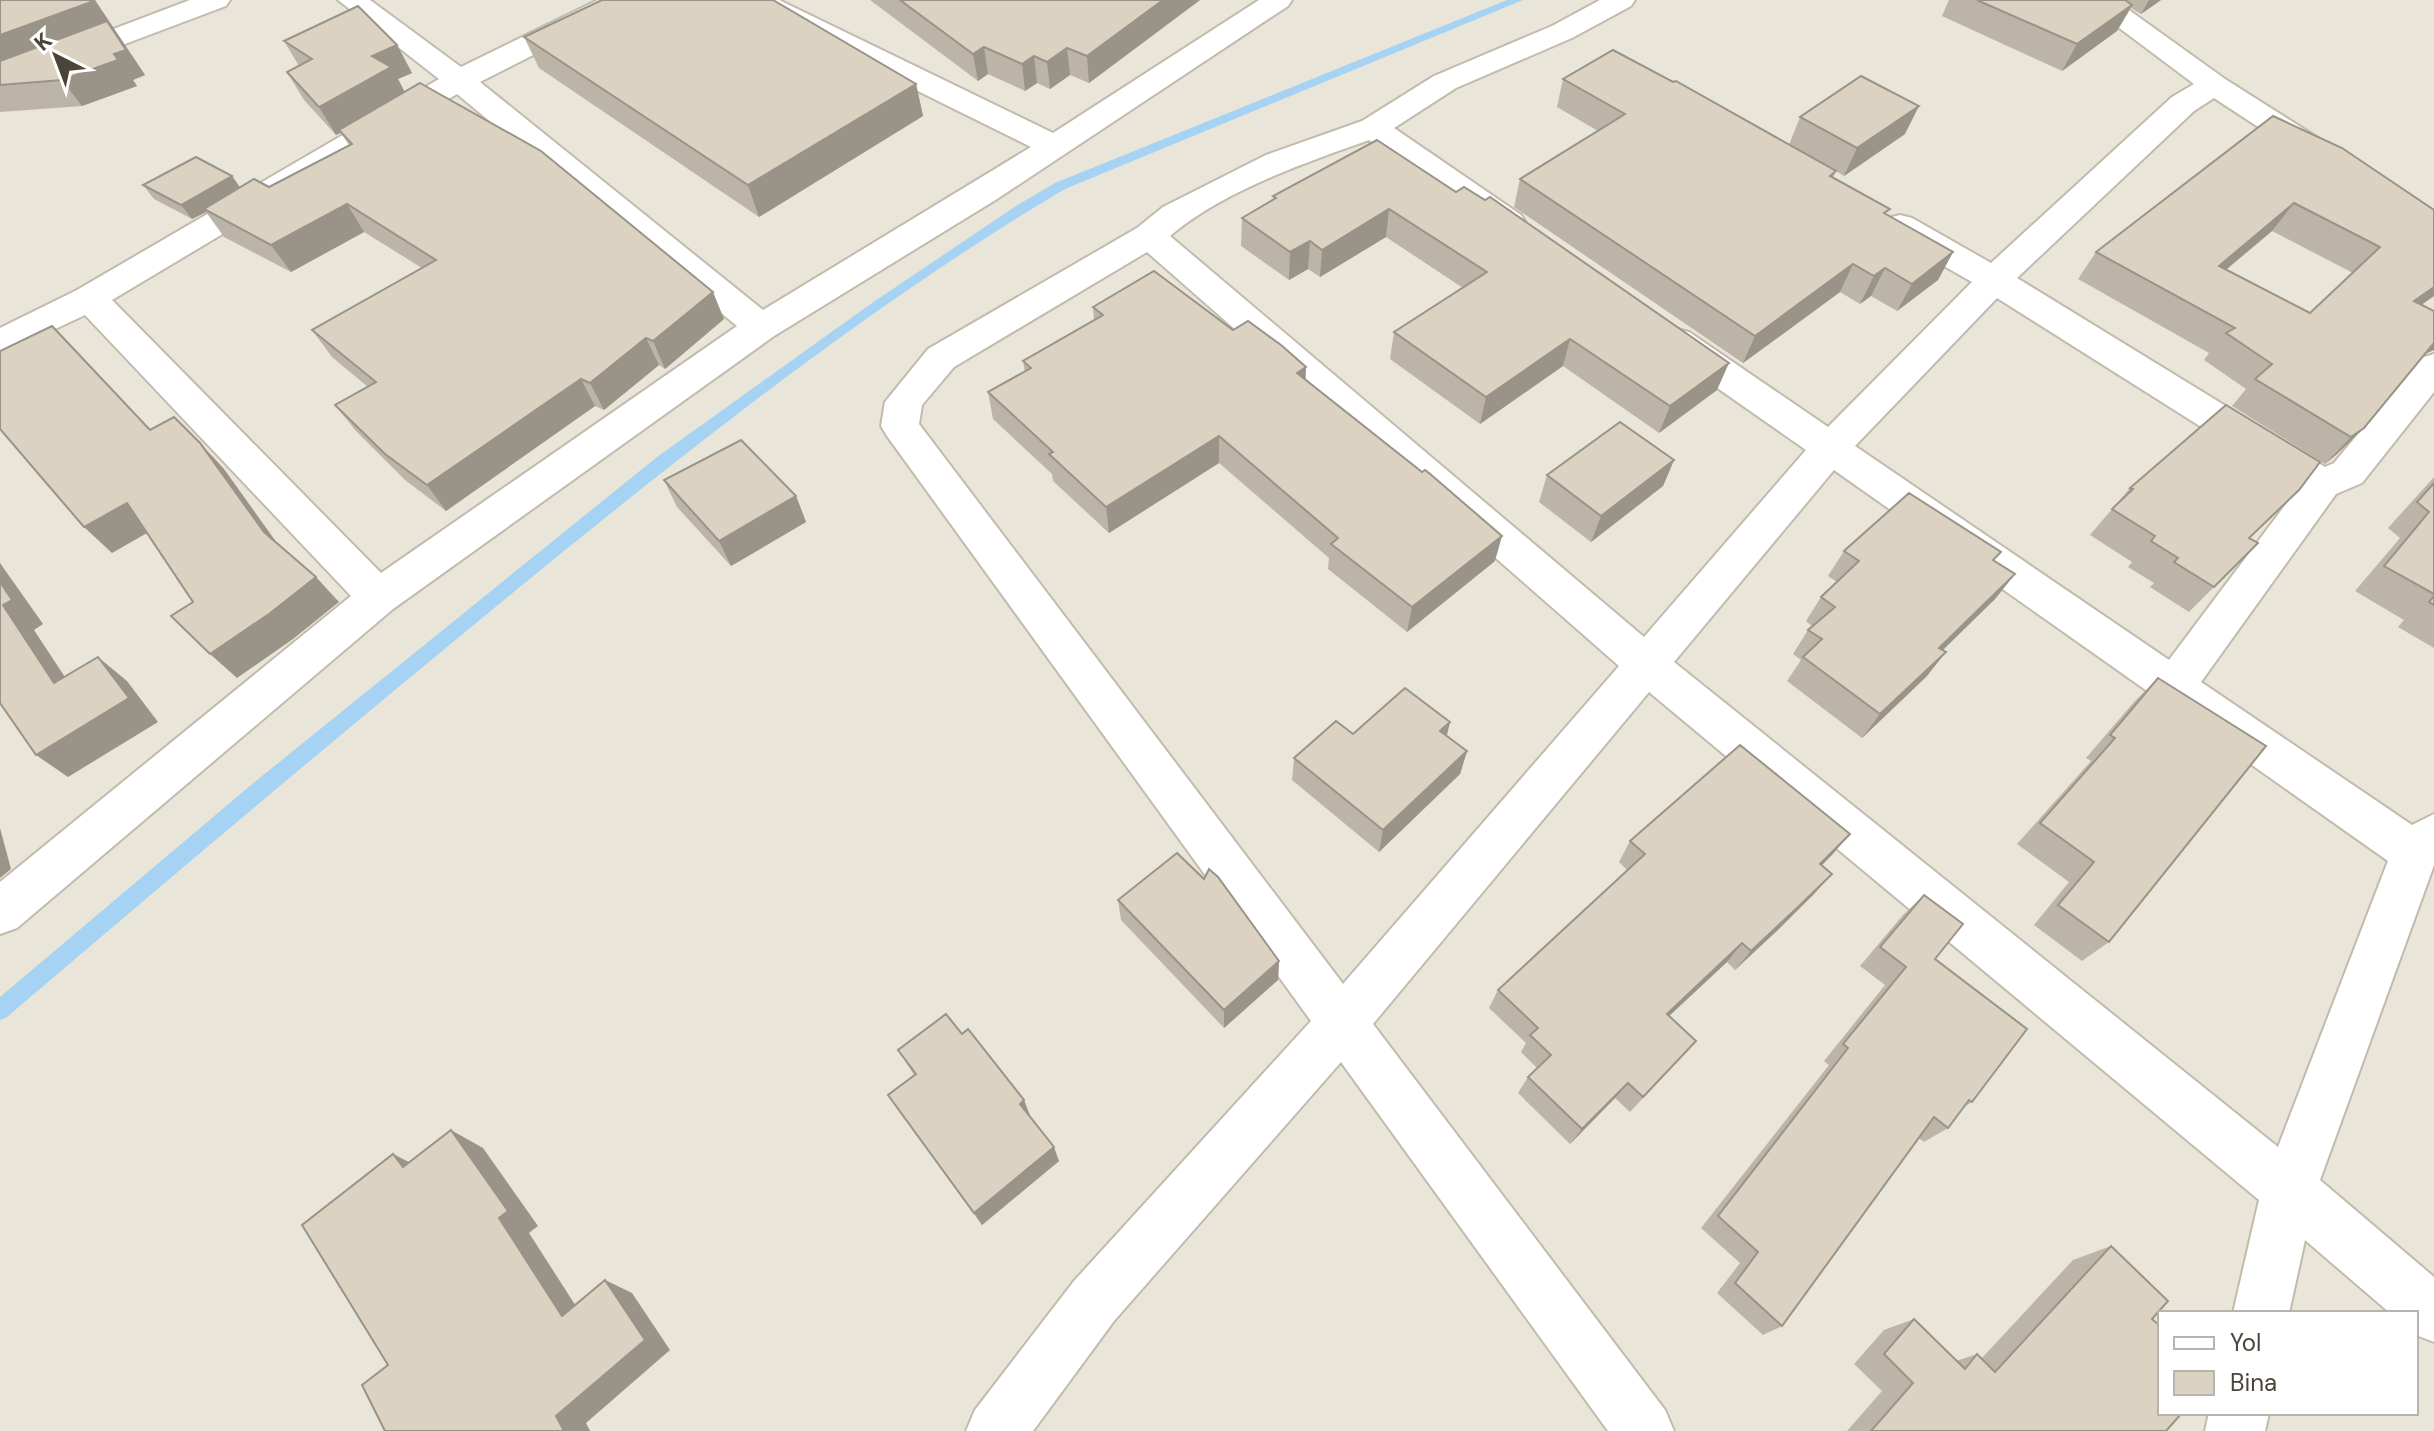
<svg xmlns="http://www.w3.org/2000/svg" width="2434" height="1431" font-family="'DM Sans',sans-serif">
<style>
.residential{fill:#eae5d9;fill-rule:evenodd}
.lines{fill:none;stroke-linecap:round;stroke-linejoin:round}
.stream{fill:#a6d3f4;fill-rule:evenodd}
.street-casing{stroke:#c2bbad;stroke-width:4}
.street{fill:#fff;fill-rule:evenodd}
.wall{fill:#bcb5a7;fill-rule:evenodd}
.shaded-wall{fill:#999388}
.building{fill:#dbd2c2;stroke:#999388;stroke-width:2;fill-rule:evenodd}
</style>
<rect width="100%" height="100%" fill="#f6f3eb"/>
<path class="residential" d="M0,0H2434V1431H0ZM2160,1313H2416V1413H2160Z"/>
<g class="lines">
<path class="stream" d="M1507,0H1523L1065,189C868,306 681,455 504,600C337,737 172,876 7,1017L0,1020V997L251,785L657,457L872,303L1016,206L1055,183Z"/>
<g class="street-casing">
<g id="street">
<polygon points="190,0 230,0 226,6 0,91 0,72"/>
<path d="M338,0H370L461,67L598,0H634L630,6L480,82L763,310L1031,147L746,6L742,0H779L1053,133L1259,0H1292L1288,6L997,199L774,336L393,609L17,928L0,934V882L351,596L85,315L0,355V328L77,290L439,79ZM457,94L737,326L381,573L112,300Z"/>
<path d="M1600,0H1635L1631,6L1572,38L1456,88L1394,128L1521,215L1526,223L1521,231L1509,234L1497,231L1369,140C1305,163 1222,191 1170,236L1644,637L1806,450L1663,350L1658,341L1663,332L1676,329L1689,332L1828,427L1972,282L1888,234L1883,226L1888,218L1900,215L1912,218L1991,263L2172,97L2194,84L2082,0H2115L2225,79L2329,145L2334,152L2329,159L2318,162L2307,159L2214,98L2194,111L2017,278L2325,467L2334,463L2421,358L2434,354V392L2362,483L2336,494L2201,682L2412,825L2434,814V865L2320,1180L2434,1277V1342L2416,1335V1313H2390L2305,1240L2289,1313H2233L2259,1200L1649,692L1373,1024L1665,1410L1674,1431H1608L1341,1062L1114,1321L1033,1431H966L975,1410L1074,1281L1311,1021L887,436L881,426L885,402L928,349L1137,228L1163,207L1266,155L1362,121L1434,76L1552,26ZM1147,252L1619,666L1343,984L919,424L922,405L954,367ZM1997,298L2298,488L2169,660L1855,446ZM1834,470L2388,861L2278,1147L1674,662Z"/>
<polygon points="2209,1413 2269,1413 2265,1431 2205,1431"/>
</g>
</g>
<use href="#street" class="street"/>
</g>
<g class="wall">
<polygon points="0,0 112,26 145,75 133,80 137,86 82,106 0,112"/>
<polygon points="870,0 1200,0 1089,83 1070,75 1050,89 1037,83 1025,91 988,74 978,81"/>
<polygon points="1949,0 2161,0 2141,14 2131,8 2117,31 2062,71 1942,16"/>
<polygon points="524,37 916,84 923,116 759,217 539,68"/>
<polygon points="284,41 397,45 412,73 398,79 405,92 724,319 665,369 659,365 604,410 595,406 446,511 405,480 356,431 335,405 368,387 332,357 312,330 422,268 364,232 291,272 224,237 206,212 192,219 154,199 143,185 232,176 240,188 269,187 349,145 341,133 336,135 304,100 287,72 299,66"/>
<polygon points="1563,79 1789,145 1800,117 1905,134 1844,176 1836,171 1833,178 1887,215 1953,252 1938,280 1897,311 1871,296 1860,304 1840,292 1743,363 1514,207 1520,179 1598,131 1557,107"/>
<path d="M2273,116L2434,210V296L2421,305L2434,311V350L2425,354L2364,428L2337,454L2325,464L2232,406L2246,389L2204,360L2209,353L2078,279L2096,252ZM2272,231L2353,273L2310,313L2226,270Z"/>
<polygon points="1377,140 1717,390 1659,433 1563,366 1480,424 1390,359 1394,332 1463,288 1386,237 1320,277 1308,269 1289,280 1241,246 1242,218 1273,200 1273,196"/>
<polygon points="1093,307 1233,330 1306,367 1306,380 1495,561 1407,632 1328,569 1329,558 1219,463 1109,533 1053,481 1052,474 993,419 988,392 1025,372 1023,361 1094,320"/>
<polygon points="1674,460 1663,486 1591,542 1539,502 1547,475"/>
<polygon points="2434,477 2434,648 2398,627 2404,620 2355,591 2400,538 2388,528"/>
<polygon points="664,480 796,496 806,522 731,566 677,507"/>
<polygon points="2130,488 2250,538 2258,543 2189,612 2150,587 2154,583 2128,567 2132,562 2090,535"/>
<polygon points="1844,551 1995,561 2015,574 1995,599 1943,650 1927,676 1862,738 1787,681 1801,660 1793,654 1808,630 1812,626 1806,621 1821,597 1837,582 1828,576"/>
<polygon points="2158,678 2109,942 2082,961 2034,925 2069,882 2017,844 2091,761 2086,758 2134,702"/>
<polygon points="1450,722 1447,736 1467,751 1460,774 1379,852 1292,780 1294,758 1353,734"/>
<polygon points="1850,834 1821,866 1814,894 1735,970 1727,962 1669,1016 1696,1041 1630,1112 1615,1098 1570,1144 1518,1093 1528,1077 1537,1068 1521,1052 1526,1043 1489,1008 1498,990 1627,870 1619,862 1630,841"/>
<polygon points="1924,895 1935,959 1972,1102 1962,1108 1948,1128 1924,1142 1919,1138 1782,1326 1763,1335 1717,1293 1740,1263 1701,1228 1829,1065 1824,1061 1885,985 1860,966 1903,915"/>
<polygon points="1118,900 1279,961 1278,980 1224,1028 1121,920"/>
<polygon points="962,1034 1024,1100 1030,1116 1059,1161 982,1225 888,1095 914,1075 898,1050"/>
<polygon points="2111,1246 2152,1319 2166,1431 1847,1431 1882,1391 1854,1364 1884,1330 1914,1319 1956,1361 1977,1354 1981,1359 2073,1260"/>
</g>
<g class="shaded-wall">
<polygon points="95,0 145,75 133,80 137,86 82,106 62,80 0,69 0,35"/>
<polygon points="1163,0 1200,0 1089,83 1087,56"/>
<polygon points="2149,0 2161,0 2141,14"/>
<polygon points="2132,5 2117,31 2062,71 2077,44"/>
<polygon points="397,45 412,73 398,79 406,95 336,135 319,107 372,56"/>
<polygon points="984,47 988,74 978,81 973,54"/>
<polygon points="1067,48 1070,75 1050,89 1047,62"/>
<polygon points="1034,56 1037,83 1025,91 1022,64"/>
<polygon points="916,84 923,116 759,217 748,185"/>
<polygon points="1919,106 1905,134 1844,176 1857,148"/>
<polygon points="232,176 242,190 204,209 206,212 192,219 181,205"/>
<polygon points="2294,203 2272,231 2198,293 2219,266"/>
<polygon points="347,204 364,232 291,272 271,245"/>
<polygon points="1389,209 1386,237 1320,277 1322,250"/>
<polygon points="1310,241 1308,269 1289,280 1290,252"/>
<polygon points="1953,252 1938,280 1897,311 1912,284"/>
<polygon points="1853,264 1840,292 1743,363 1755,336"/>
<polygon points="1885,268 1871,296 1860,304 1874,276"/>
<polygon points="2434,287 2434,296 2388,328 2414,301"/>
<polygon points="713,292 724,319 665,369 653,341"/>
<polygon points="646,338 659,365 604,410 590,383"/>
<polygon points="1570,339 1563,366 1480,424 1486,397"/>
<polygon points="2434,340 2434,350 2419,356"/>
<polygon points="1729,363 1717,390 1659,433 1670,406"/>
<polygon points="1306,367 1304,394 1297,373"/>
<polygon points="581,379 595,406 446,511 427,485"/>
<polygon points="2364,428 2337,454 2325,464 2351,437"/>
<polygon points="1219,436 1219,463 1109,533 1106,507"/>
<polygon points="200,443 224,469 287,557 264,532"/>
<polygon points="1674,460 1663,486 1591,542 1601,516"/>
<polygon points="796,496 806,522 731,566 719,541"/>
<polygon points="127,503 154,529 112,553 84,527"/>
<polygon points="1502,536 1495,561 1407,632 1412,607"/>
<polygon points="0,563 43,624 34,630 84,706 54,683 3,605 0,582"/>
<polygon points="2015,574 1995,599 1920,672 1939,648"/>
<polygon points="316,577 339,602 293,639 237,678 210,654"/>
<polygon points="1946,652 1927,676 1862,738 1880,714"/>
<polygon points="98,657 127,681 158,722 68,777 36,755"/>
<polygon points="1450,722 1444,745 1440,731"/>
<polygon points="1467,751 1460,774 1379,852 1383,830"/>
<polygon points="0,828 11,869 0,878"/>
<polygon points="1850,834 1832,855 1802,885 1820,864"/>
<polygon points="1832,874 1814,894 1781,927 1735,970 1751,951"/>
<polygon points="1742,943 1727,962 1653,1031 1667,1014"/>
<polygon points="1279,961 1278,980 1224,1028 1224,1010"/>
<polygon points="1628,1083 1615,1098 1570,1144 1582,1129"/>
<polygon points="1024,1100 1030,1116 1020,1104"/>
<polygon points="451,1130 483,1148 538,1226 529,1233 590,1328 562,1316 499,1218"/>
<polygon points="1054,1147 1059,1161 982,1225 974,1213"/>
<polygon points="393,1154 427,1171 403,1167"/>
<polygon points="605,1280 632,1293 670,1350 586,1423 590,1431 564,1431 556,1416"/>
</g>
<g class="building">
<polygon points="0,0 94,0 94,1 0,35"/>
<polygon points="602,0 773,0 916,84 748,185 524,37"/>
<polygon points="900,0 1163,0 1087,56 1067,48 1047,62 1034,56 1022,64 984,47 973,54"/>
<polygon points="1977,0 2125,0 2132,5 2077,44"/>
<polygon points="358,6 397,45 372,56 391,67 319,107 287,72 312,59 284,41"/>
<polygon points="107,21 126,50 114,54 118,60 62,80 0,85 0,61"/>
<polygon points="1613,50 1673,82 1676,81 1836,171 1830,176 1890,209 1884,213 1953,252 1912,284 1885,268 1874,276 1853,264 1755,336 1520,179 1625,114 1563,79"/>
<polygon points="1861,76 1919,106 1857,148 1800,117"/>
<polygon points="420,83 541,151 713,292 653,341 646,338 590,383 581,379 427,485 385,454 335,405 376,382 312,330 436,260 347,204 271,245 204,209 254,179 269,187 352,144 339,130"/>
<path d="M2273,116L2342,148L2434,210V287L2414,301L2434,311V343L2364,428L2351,437L2255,379L2272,364L2226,333L2235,328L2096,252ZM2294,203L2380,247L2310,313L2219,266Z"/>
<polygon points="1377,140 1456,192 1464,187 1485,200 1490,197 1729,363 1670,406 1570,339 1486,397 1394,332 1487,272 1389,209 1322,250 1310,241 1290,252 1242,218 1276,198 1273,196"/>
<polygon points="196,157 232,176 181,205 143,185"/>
<polygon points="1154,271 1233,330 1248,321 1281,345 1306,367 1297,373 1422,472 1425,470 1429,473 1502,536 1412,607 1331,544 1338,538 1219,436 1106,507 1049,454 1053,452 988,392 1031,368 1023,361 1103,315 1093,307"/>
<polygon points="52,326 150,430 174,417 200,443 264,532 316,577 269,614 210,654 171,616 193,602 127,503 84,527 0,429 0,351"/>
<polygon points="2226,405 2320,462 2299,490 2249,538 2258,543 2214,587 2174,562 2178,558 2151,541 2155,536 2112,509 2133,489 2130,488"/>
<polygon points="1620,422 1674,460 1601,516 1547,475"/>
<polygon points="741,440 796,496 719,541 664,480"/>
<polygon points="2434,483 2434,594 2384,566 2429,512 2417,502"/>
<polygon points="1909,493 2001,552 1993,560 2015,574 1939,648 1946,652 1880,714 1803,657 1822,639 1808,630 1835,607 1821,597 1859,561 1844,551"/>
<polygon points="0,582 12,600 3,605 54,683 98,657 129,698 36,755 0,703"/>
<polygon points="2434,596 2434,605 2429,602"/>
<polygon points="2158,678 2266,746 2109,942 2058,905 2094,862 2040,823 2115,738 2110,735"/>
<polygon points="1405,688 1450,722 1440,731 1467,751 1383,830 1294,758 1336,721 1353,734"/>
<polygon points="1740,745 1850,834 1820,864 1832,874 1798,907 1751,951 1742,943 1667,1014 1696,1041 1643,1097 1628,1083 1582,1129 1528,1077 1551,1055 1530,1035 1538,1028 1498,990 1645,854 1630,841"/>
<polygon points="1177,853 1204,879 1209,869 1218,877 1279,961 1224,1010 1118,900"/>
<polygon points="1924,895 1963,924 1935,959 2027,1029 1972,1102 1969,1100 1948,1128 1934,1117 1782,1326 1735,1283 1758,1252 1718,1216 1848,1048 1843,1044 1906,967 1880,947"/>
<polygon points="946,1014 962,1034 968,1029 1024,1100 1020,1104 1054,1147 974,1213 888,1095 916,1074 898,1050"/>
<polygon points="451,1130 508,1211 499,1218 562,1316 605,1280 645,1340 556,1416 564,1431 385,1431 362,1385 388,1365 302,1225 393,1154 403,1167"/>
<polygon points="2111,1246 2168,1301 2152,1319 2160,1326 2160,1413 2182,1413 2166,1431 1871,1431 1913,1383 1884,1354 1914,1319 1965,1369 1977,1354 1995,1372"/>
</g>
<rect x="2158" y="1311" width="260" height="104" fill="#ffffff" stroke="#b7b4af" stroke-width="2"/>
<rect x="2174" y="1337" width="40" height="12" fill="#ffffff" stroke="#b7b4af" stroke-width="2"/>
<text x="2230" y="1351" font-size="24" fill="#4b4438">Yol</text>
<rect x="2174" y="1371" width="40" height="24" fill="#dbd2c2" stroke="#b7b4af" stroke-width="2"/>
<text x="2230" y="1391" font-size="24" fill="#4b4438">Bina</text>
<g transform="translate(56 56) rotate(318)" stroke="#ffffff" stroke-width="6" paint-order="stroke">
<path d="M0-6L14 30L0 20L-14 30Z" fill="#4b4438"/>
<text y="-12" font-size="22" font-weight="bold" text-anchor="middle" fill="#4b4438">K</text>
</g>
</svg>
